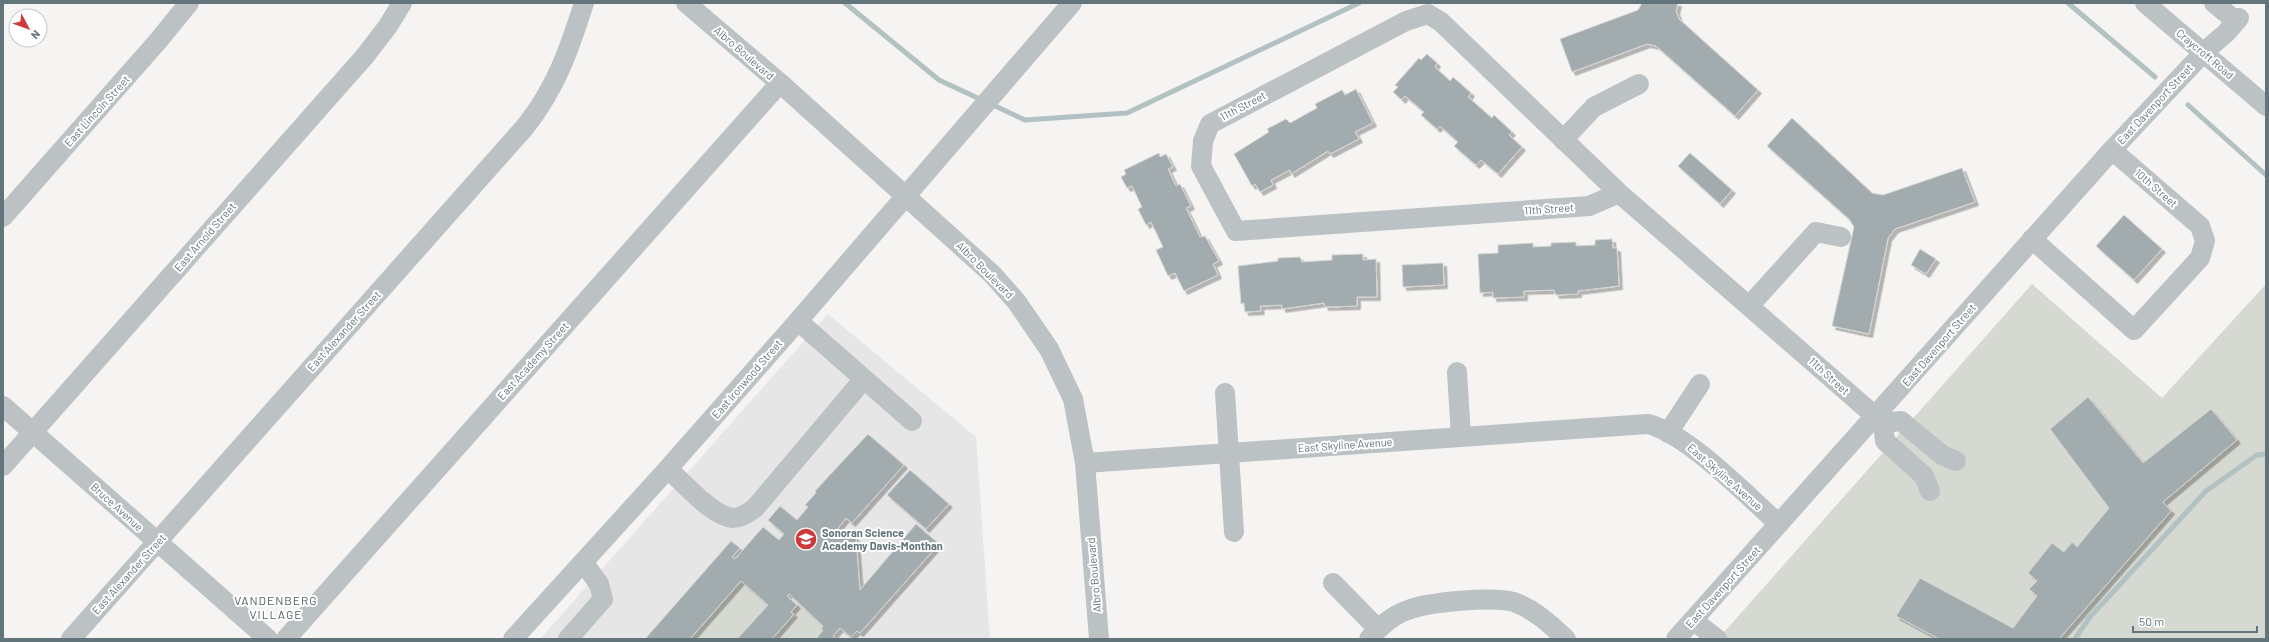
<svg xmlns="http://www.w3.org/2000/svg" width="2269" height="642" font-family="Barlow,sans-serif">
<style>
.built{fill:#e5e6e5}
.green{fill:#d6d9d1}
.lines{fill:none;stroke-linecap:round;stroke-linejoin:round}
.stream{stroke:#b2c1c1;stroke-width:5}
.building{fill:#a2acae;stroke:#d6d6d4;filter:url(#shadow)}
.minor{stroke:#bcc1c3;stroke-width:20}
.labels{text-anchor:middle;stroke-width:4;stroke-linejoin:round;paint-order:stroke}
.street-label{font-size:11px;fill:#63757a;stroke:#fff}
.poi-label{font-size:11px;font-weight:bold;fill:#63757a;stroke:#fff;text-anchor:start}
.neighbourhood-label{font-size:12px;letter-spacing:1px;fill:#546265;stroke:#fff}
</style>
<defs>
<filter id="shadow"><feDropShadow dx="3.5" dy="3.5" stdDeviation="0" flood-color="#0004"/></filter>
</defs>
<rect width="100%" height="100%" fill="#f5f4f2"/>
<polygon class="built" points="828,314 976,437 990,639 540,639"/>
<g class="green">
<polygon points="2032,284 2162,398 2266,284 2266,639 1718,639"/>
<polygon points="741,581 768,605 737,639 690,639"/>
<polygon points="798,604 823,626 821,629 823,630 816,639 772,639 793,614 791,612"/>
</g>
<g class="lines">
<g class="stream">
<polyline points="845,3 939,80 982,100"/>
<polyline points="2068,3 2155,77"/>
<polyline points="991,104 1025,120 1127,113 1359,3"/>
<polyline points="2188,105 2266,175"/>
<polyline points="2075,639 2089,618 2206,491 2257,455 2266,454"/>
</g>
</g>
<g class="building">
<polygon points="1642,3 1678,3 1676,11 1679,19 1758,90 1735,116 1656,46 1647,44 1572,72 1560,39 1638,10"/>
<polygon points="1427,54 1437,63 1435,67 1450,81 1453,77 1471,93 1468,97 1492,118 1494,115 1512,132 1509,135 1522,147 1498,174 1481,160 1476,165 1454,146 1458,142 1440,126 1437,129 1421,115 1424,112 1405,96 1402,100 1393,92 1398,87 1395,85 1419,58 1421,60"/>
<polygon points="1356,89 1373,123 1355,132 1359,139 1330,154 1328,151 1291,174 1290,170 1271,180 1273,185 1260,192 1255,184 1252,186 1234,154 1269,132 1267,129 1286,119 1290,123 1317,108 1315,104 1342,90 1345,95"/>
<polygon points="1792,118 1872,193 1883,195 1962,168 1975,202 1895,229 1888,238 1869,334 1832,326 1854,227 1849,219 1767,146"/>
<polygon points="1159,153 1160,157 1166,154 1173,167 1168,169 1176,186 1180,184 1191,206 1186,208 1200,237 1205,236 1219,261 1213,264 1218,275 1184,291 1175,273 1168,276 1156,250 1163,247 1151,222 1146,225 1138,209 1142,207 1132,186 1127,188 1121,177 1126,174 1124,170"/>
<polygon points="1690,153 1732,190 1720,204 1678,166"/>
<polygon points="2124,215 2162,249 2134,280 2096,246"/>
<polygon points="1612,239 1613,248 1617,248 1619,286 1578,291 1578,294 1556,295 1554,290 1524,291 1524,297 1493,298 1493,292 1480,293 1478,254 1498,253 1498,245 1533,243 1533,247 1551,246 1551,243 1576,242 1576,246 1595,245 1595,240"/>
<polygon points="1920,249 1936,259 1926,274 1911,265"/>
<polygon points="1363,254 1363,260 1376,259 1377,297 1357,297 1357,306 1325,307 1324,303 1282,309 1282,305 1260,306 1261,311 1245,312 1244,303 1241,304 1238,266 1278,261 1278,258 1300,257 1302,262 1332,260 1332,255"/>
<polygon points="1443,263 1444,285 1403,287 1402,265"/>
<polygon points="2088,397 2143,463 2211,409 2237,440 2163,502 2171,511 2059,639 1939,639 1896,616 1920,578 2013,628 2037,596 2029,589 2037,581 2028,573 2052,543 2064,552 2072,542 2077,547 2109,508 2050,429"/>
<polygon points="868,434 904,465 852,523 846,518 835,532 842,539 848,531 856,538 860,590 916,524 939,544 860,633 857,631 851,637 840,628 833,636 836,639 816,639 823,630 821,629 823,626 789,594 787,596 797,605 791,612 794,614 772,639 737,639 768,605 741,581 690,639 645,639 731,541 740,548 732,557 735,559 763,527 779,540 784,534 768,520 780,506 797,520 808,507 805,505 816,493 815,491"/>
<polygon points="910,470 949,504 926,529 887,495"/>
</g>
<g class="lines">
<g class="minor">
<polyline points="686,3 780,83 992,274 1016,301 1049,349 1073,399 1085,463 1099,639"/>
<polyline points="2145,3 2266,106"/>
<polyline points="2214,3 2236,21"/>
<polyline points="1563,140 1594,107 1639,84"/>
<polyline points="1619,193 1589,206 1236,231 1201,166 1203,141 1210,124 1406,21 1428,14 1441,22 1619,193 1883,423"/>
<polyline points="3,217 158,41 189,3"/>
<polyline points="2032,239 2134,330 2200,258 2205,241 2200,226 2112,150"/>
<polyline points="1750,305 1816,232 1841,237"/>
<polyline points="798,321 912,421"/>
<polyline points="1457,372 1461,437"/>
<polyline points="1225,393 1234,532"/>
<polyline points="3,406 268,639"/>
<polyline points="1668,433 1700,384"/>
<path d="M1085,463L1648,424C1688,434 1747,496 1779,524"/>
<polyline points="3,466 365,56 388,26 402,3"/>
<path d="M668,469C683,482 713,517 733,518C742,518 749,512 755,508L863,380"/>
<polyline points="1930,491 1924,476 1885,441 1883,423 1901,421 1942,455 1956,461"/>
<polyline points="1333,583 1378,629"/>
<polyline points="1693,620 1717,639"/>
<path d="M71,639L525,127C556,88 569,50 584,3"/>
<polyline points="286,639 780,83"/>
<polyline points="513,639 665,472 798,321 1072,3"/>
<polyline points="568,639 603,599 599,584 583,562"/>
<path d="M1369,639C1380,627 1392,615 1408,610C1428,602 1493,596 1514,602C1535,610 1550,624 1566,639"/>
<polyline points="1676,639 2112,150 2204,52 2226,33 2239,18"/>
</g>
</g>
<defs>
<g id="school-disc" transform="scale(1.15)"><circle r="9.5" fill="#ce3939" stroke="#fff"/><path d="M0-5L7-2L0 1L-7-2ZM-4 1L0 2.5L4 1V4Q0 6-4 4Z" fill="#fff"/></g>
</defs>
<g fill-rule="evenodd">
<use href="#school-disc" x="806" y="539"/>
</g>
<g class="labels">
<g class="street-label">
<text transform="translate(744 53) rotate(41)" y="4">Albro Boulevard</text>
<text transform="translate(2205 54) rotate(40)" y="4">Craycroft Road</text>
<text transform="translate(2155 104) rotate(-47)" y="4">East Davenport Street</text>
<text transform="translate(1243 106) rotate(-28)" y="4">11th Street</text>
<text transform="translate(97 111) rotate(-48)" y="4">East Lincoln Street</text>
<text transform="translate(2156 188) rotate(41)" y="4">10th Street</text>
<text transform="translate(1549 209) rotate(-4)" y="4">11th Street</text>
<text transform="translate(205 237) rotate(-49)" y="4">East Arnold Street</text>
<text transform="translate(985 270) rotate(45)" y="4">Albro Boulevard</text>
<text transform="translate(344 331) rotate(-48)" y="4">East Alexander Street</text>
<text transform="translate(1939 345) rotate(-49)" y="4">East Davenport Street</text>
<text transform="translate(533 361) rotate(-48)" y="4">East Academy Street</text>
<text transform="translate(1829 376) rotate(42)" y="4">11th Street</text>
<text transform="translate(747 379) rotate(-49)" y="4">East Ironwood Street</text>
<text transform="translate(1345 445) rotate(-4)" y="4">East Skyline Avenue</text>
<text transform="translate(1725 477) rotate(41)" y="4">East Skyline Avenue</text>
<text transform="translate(117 507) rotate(42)" y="4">Bruce Avenue</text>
<text transform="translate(129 574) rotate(-48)" y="4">East Alexander Street</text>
<text transform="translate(1094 575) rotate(-95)" y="4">Albro Boulevard</text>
<text transform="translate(1723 587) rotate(-48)" y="4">East Davenport Street</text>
</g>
<g class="poi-label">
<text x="822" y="537">Sonoran Science<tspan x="822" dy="13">Academy Davis-Monthan</tspan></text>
</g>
<g class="neighbourhood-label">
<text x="276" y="605">VANDENBERG<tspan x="276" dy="14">VILLAGE</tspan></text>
</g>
</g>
<rect width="2269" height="642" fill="none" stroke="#63757a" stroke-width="8"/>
<g transform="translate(28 28) rotate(131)"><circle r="19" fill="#ffffff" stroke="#c1c8ca"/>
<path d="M0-3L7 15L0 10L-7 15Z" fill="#ce3939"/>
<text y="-6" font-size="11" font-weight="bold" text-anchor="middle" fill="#63757a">N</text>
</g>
<path d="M2133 626v6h124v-6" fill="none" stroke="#63757a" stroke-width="2"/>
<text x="2139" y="626" font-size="12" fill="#63757a" stroke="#ffffff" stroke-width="3" paint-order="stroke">50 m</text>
</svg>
